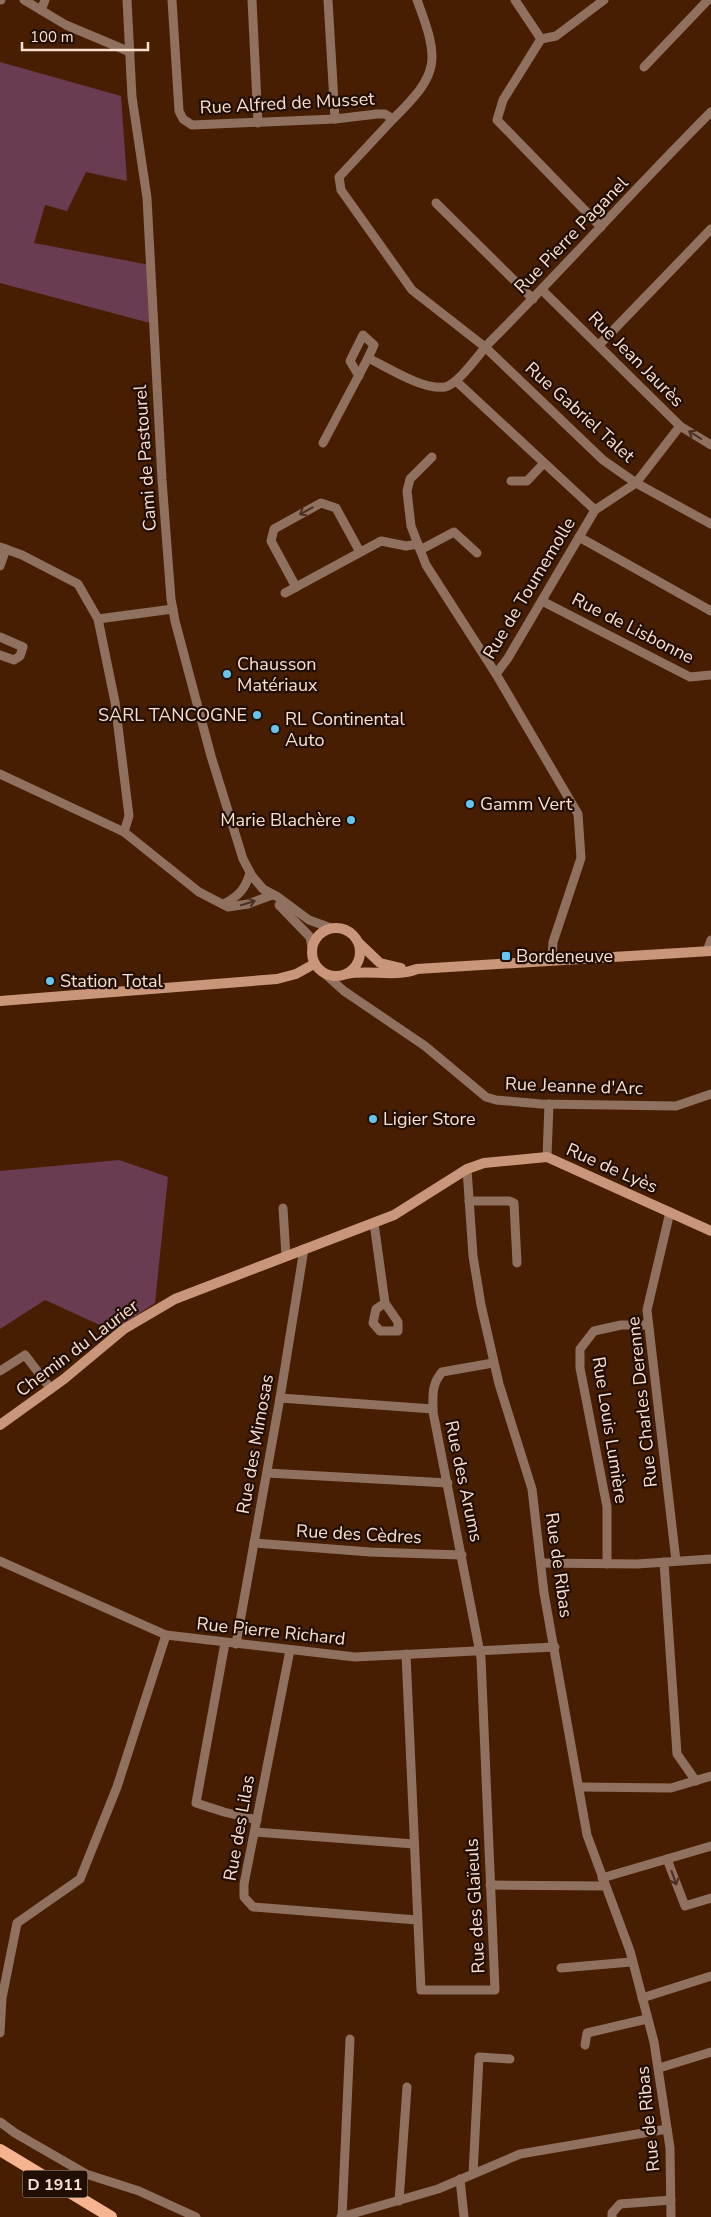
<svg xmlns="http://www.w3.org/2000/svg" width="711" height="2217" font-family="'Nunito Sans',sans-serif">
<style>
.green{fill:#693c52}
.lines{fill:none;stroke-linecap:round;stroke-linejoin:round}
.street{stroke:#90705f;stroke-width:9}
.secondary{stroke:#c9967a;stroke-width:10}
.primary{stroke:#f5b48f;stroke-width:12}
.oneway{stroke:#483024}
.poi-dot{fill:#66c4ef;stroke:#210e05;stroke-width:2}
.labels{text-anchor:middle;stroke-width:4.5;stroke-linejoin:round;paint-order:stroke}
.shield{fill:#210e05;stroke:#baa093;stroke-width:1}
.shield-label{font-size:16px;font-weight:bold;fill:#fbdfd0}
.street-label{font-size:18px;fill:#fbdfd0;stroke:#210e05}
.poi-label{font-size:18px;fill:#fbdfd0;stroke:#210e05;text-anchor:start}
</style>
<rect width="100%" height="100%" fill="#481e02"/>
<g class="green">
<polygon points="0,62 121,96 127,181 86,172 67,211 45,205 34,243 150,265 150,323 0,283"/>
<polygon points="119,1160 168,1177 155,1303 113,1331 45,1300 0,1329 0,1171"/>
</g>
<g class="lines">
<g class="street">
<polyline points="0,0 1,0"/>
<polyline points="24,0 66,25 130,52"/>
<polyline points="127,0 132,97 147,198 162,480 171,599 175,621 211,756 243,859 252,876 263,889 278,897 309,920 331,928"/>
<path d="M172,0L179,111L183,119L192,125L335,119L377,114H385L393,119C440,73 440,61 417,0"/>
<polyline points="252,0 258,123"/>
<polyline points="328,0 335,119"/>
<polyline points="515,0 541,39 556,36 604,0"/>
<polyline points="41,10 45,0"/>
<polyline points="541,39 503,100 497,120 601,227"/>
<polyline points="644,67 708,0"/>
<polyline points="393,119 339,177 341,190 412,290 485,347 603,460 636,483 711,524"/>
<polyline points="436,203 533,299"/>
<polyline points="542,290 680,426 711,445"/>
<polyline points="599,345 711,229"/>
<polyline points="359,376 350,361 363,335 374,345 368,358"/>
<polyline points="456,381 595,510"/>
<path d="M323,443L368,358C389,368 422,390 445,387C459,384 480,352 490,342C565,267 636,187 711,112"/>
<polyline points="432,457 410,479 407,491 411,526 426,565 496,674"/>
<polyline points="511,481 527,481 544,463"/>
<polyline points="579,537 711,611"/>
<polyline points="0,547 22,555 78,584 98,619 115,702 129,816 124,832"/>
<polyline points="420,550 454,532 477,553"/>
<polyline points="0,566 6,549"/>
<polyline points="296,587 271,541 274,529 321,503 336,508 360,552"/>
<polyline points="285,593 381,541 406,546 418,544"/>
<polyline points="542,601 690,677 711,675"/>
<polyline points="98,619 173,609"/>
<polyline points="0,637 23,647 20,656 14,660 0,655"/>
<polyline points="0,774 124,832 199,892 228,907 248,904 272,895"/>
<path d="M224,904C238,896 245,890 250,873"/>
<polyline points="279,905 310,937 312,947"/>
<polyline points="707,951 711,940"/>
<polyline points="552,960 553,942 581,858 578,814 496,674 508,658 595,510 636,483 680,426"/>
<polyline points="325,974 344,991 425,1046 486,1097 496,1100 541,1104 676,1106 711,1094"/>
<polyline points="547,1157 549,1104"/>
<polyline points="467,1169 473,1256 481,1305 499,1384 532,1489 544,1593 587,1835 630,1951 654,2042 670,2148 671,2217"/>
<polyline points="469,1201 509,1201 514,1203 517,1263"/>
<polyline points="283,1208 286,1256"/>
<polyline points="670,1212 647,1310 676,1561"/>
<polyline points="374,1223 385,1303 398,1322 398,1331 380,1331 373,1323 376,1309 385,1303"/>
<polyline points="0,1371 25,1355 51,1389"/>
<polyline points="280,1398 433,1409"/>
<polyline points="267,1473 448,1483"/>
<polyline points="254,1543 370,1552 462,1555"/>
<polyline points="0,1561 166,1635 355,1657 555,1647"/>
<polyline points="664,1562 677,1754 696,1781"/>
<polyline points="541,1563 637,1564 711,1559"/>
<polyline points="607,1564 607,1507 580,1368 580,1349 594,1331 621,1325 648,1325"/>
<polyline points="225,1643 196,1803 224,1812 257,1820"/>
<polyline points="236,1644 280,1398 304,1249"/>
<polyline points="290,1650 244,1884 244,1897 253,1907 417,1920"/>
<path d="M406,1654L421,1990H495L481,1658L433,1412C433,1396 431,1385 442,1372L493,1363"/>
<polyline points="579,1787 671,1788 711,1776"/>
<polyline points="255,1832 414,1844"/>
<polyline points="711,1846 667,1859 685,1906 711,1898"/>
<polyline points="602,1878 667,1859"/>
<polyline points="490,1885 605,1886"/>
<polyline points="561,1968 631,1962"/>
<polyline points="642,1998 711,1976"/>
<polyline points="0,2033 2,1998 17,1923 80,1879 117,1787 166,1635"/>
<polyline points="585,2045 587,2033 647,2019"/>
<polyline points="659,2068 711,2052"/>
<polyline points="0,2122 15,2133 86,2174 139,2191 196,2217"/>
<polyline points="473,2174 479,2057 510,2059"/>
<polyline points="460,2179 464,2217"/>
<polyline points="399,2201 407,2087"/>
<polyline points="341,2217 438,2189 520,2154 667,2129"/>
<polyline points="342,2217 350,2039"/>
<polyline points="612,2217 612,2213 620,2204 671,2200"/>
</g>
<g class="secondary">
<circle cx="336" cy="952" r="24"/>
<polyline points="359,943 380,963 401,968"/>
<path d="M346,974C370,969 394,978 417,969L711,951"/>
<polyline points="0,1001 277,979 296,974 314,964"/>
<polyline points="0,1425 64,1379 124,1329 175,1299 394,1215 467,1169 484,1163 547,1157 711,1231"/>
</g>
<polyline class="primary" points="0,2150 111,2217"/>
</g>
<defs><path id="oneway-shaft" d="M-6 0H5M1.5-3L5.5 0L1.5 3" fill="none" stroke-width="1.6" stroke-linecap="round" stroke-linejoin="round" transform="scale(1.25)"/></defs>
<g class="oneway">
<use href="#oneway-shaft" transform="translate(695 435) rotate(-148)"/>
<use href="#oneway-shaft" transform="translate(306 511) rotate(151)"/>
<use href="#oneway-shaft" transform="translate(248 903) rotate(-17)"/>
<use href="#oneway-shaft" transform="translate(674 1878) rotate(70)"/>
</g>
<g class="poi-dot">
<circle cx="227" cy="674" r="5"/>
<circle cx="257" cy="715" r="5"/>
<circle cx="275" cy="729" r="5"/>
<circle cx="470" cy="804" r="5"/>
<circle cx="351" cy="820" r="5"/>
<rect x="501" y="951" width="10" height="10" rx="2.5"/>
<circle cx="50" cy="981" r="5"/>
<circle cx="373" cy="1119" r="5"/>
</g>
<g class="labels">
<rect class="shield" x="22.5" y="2170.5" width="65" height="27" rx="4"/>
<g class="shield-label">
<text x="55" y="2190">D 1911</text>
</g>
<g class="street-label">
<text transform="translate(287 103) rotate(-3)" y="6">Rue Alfred de Musset</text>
<text transform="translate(571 235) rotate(-46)" y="6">Rue Pierre Paganel</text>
<text transform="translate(636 359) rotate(45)" y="6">Rue Jean Jaurès</text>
<text transform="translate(580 412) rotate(42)" y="6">Rue Gabriel Talet</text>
<text transform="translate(145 458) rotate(-94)" y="6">Cami de Pastourel</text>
<text transform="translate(529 588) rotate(-59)" y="6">Rue de Toumemolle</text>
<text transform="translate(633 628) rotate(27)" y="6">Rue de Lisbonne</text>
<text transform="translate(574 1086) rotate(2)" y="6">Rue Jeanne d'Arc</text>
<text transform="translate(612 1168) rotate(24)" y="6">Rue de Lyès</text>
<text transform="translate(77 1348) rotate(-37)" y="6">Chemin du Laurier</text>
<text transform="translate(642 1402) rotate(-96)" y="6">Rue Charles Derenne</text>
<text transform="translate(610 1430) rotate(81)" y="6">Rue Louis Lumière</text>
<text transform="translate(255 1444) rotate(-80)" y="6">Rue des Mimosas</text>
<text transform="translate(464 1481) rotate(78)" y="6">Rue des Arums</text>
<text transform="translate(359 1534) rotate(3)" y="6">Rue des Cèdres</text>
<text transform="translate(559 1565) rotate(82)" y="6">Rue de Ribas</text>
<text transform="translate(271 1631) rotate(6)" y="6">Rue Pierre Richard</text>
<text transform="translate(239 1828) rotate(-80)" y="6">Rue des Lilas</text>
<text transform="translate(475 1906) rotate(-93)" y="6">Rue des Glaïeuls</text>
<text transform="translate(648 2119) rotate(-96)" y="6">Rue de Ribas</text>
</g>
<g class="poi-label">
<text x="237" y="670">Chausson<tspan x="237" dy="21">Matériaux</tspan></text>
<text x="247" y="721" text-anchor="end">SARL TANCOGNE</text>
<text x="285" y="725">RL Continental<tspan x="285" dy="21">Auto</tspan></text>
<text x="480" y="810">Gamm Vert</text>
<text x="341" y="826" text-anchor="end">Marie Blachère</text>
<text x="516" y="962">Bordeneuve</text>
<text x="60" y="987">Station Total</text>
<text x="383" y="1125">Ligier Store</text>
</g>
</g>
<path d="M22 42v8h126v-8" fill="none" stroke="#fbdfd0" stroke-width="2.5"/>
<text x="30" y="42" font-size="15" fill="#fbdfd0" stroke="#210e05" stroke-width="4" paint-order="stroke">100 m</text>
</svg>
